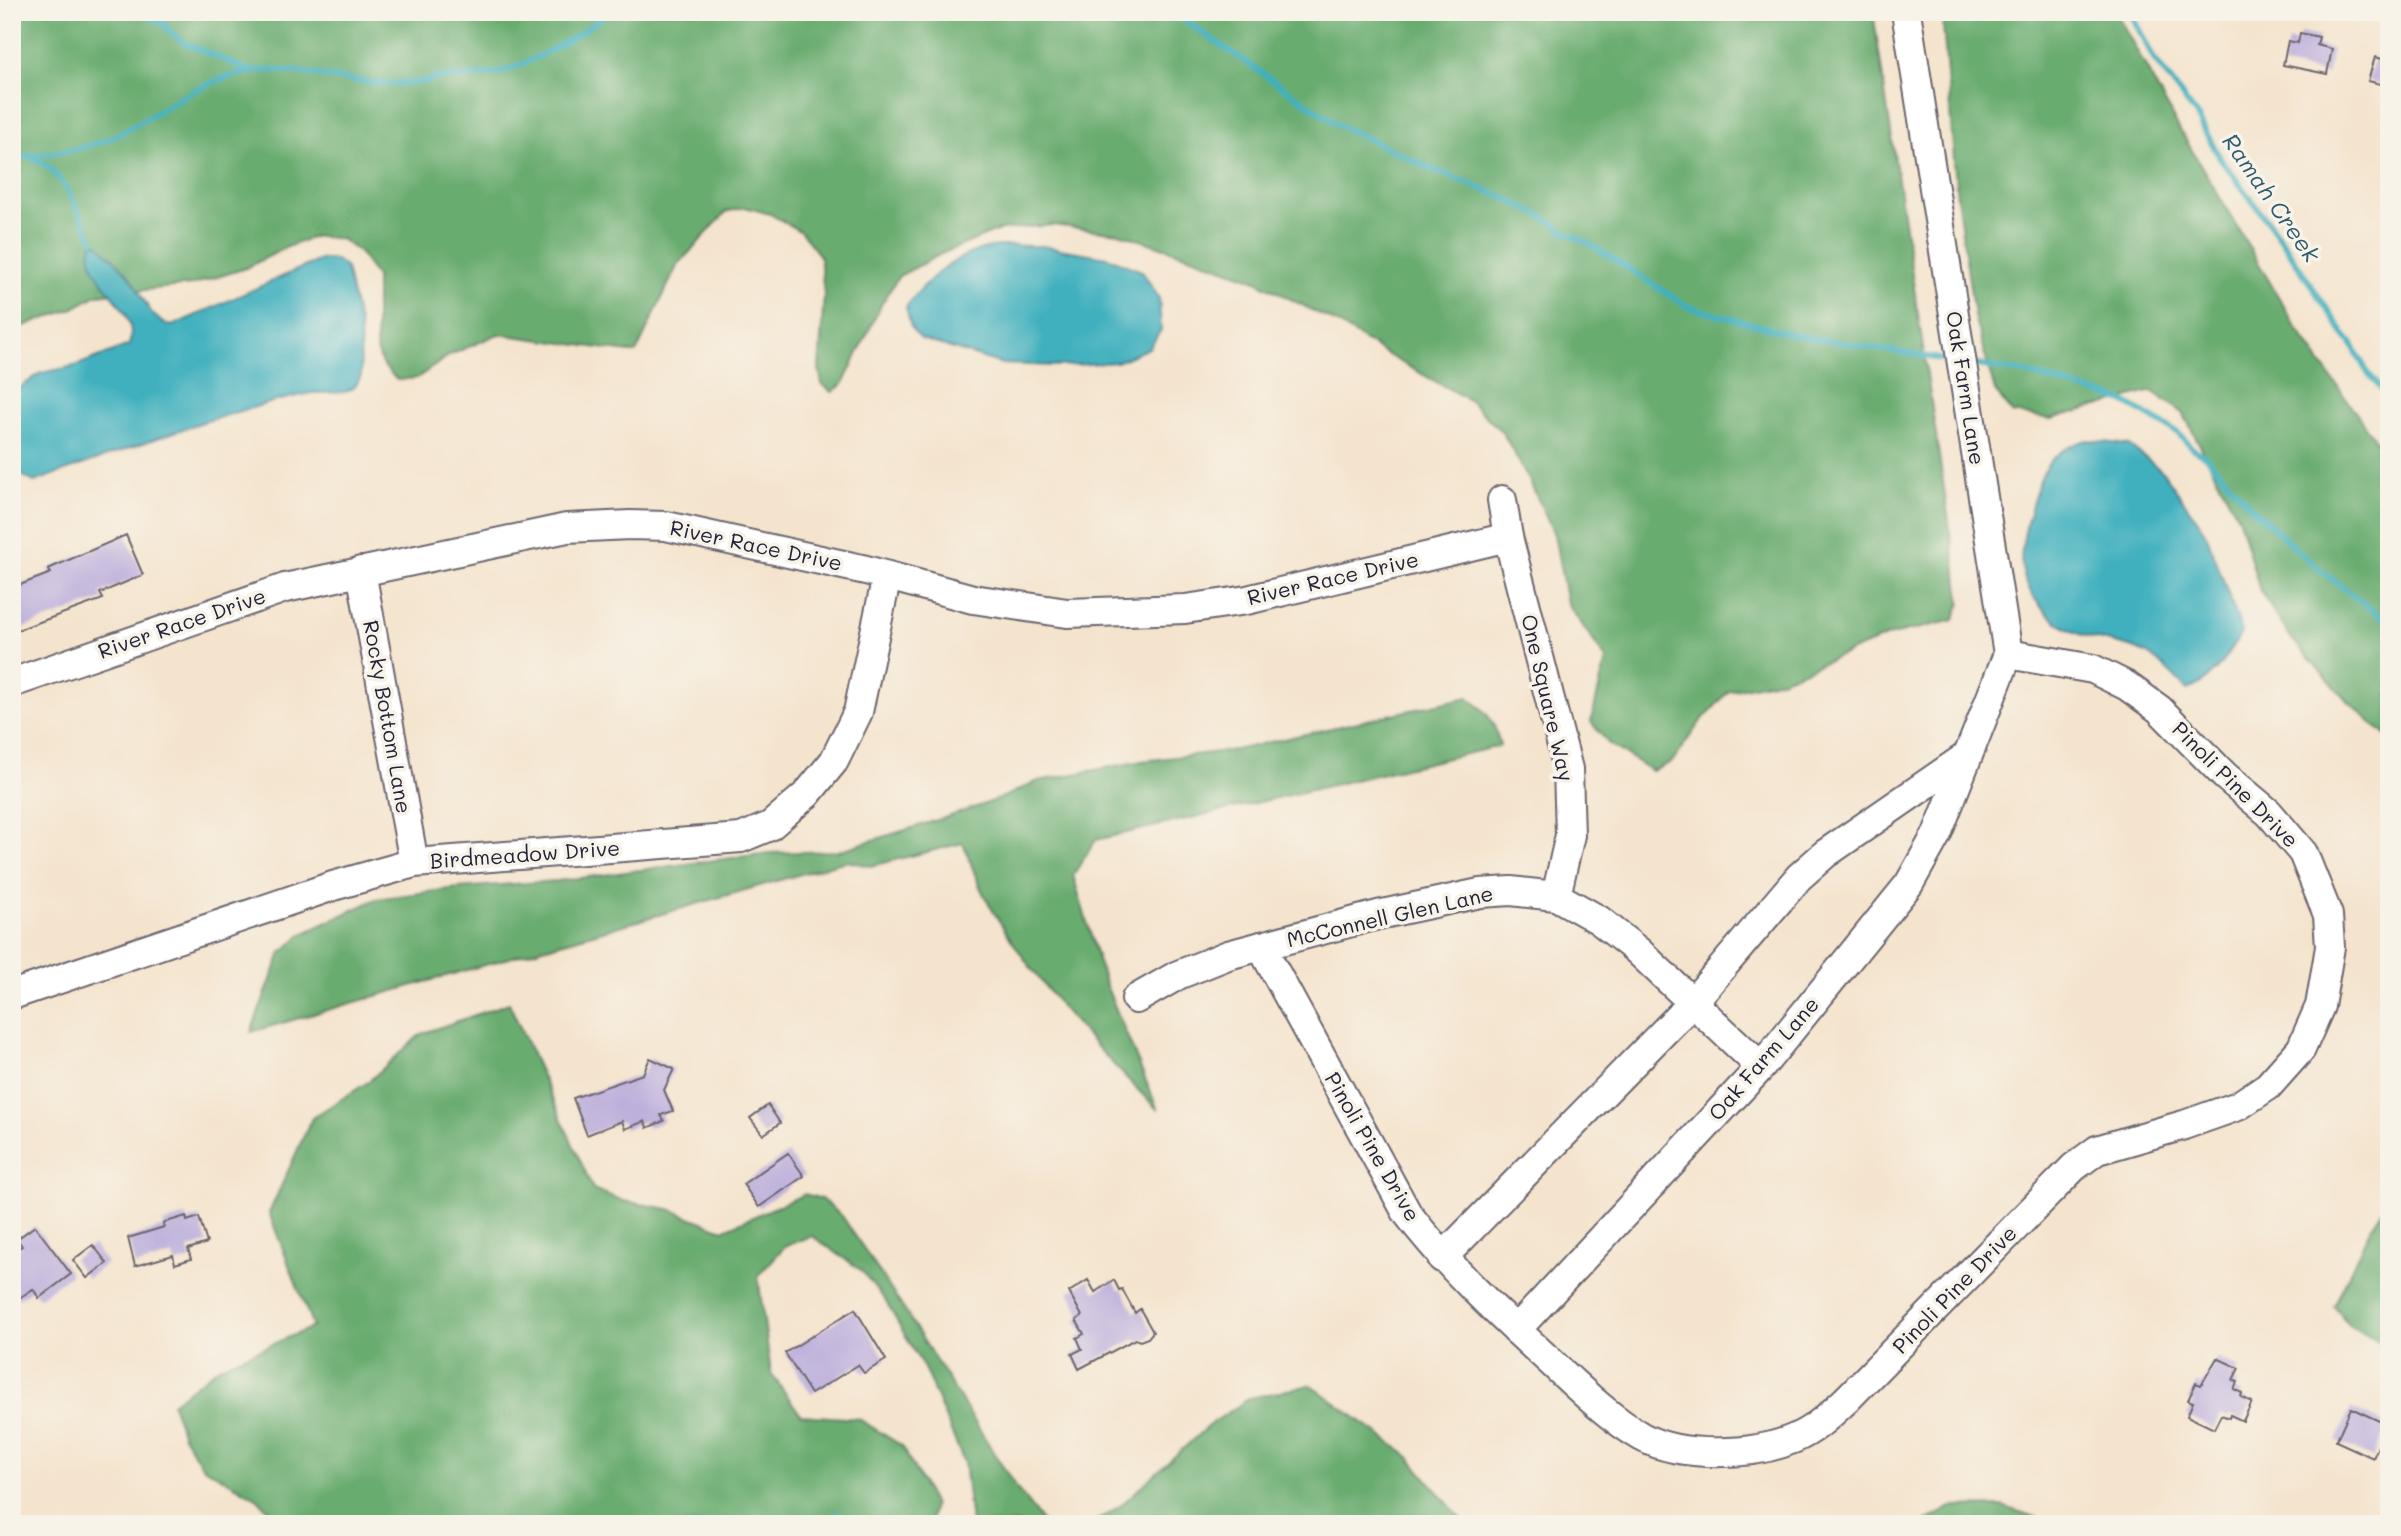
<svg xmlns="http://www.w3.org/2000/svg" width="2401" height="1536" font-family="Mali,sans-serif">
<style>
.forest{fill:#69ac70;stroke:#466756;stroke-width:2}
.water{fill:#41b0be;stroke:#32697c;stroke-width:2}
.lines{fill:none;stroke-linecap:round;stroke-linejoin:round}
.stream{stroke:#41b0be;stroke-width:6}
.building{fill:#bcafdb}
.minor-casing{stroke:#6c666e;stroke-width:32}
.minor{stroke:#fff;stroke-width:28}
.labels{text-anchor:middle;stroke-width:7;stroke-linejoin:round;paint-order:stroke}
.street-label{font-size:21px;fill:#22223b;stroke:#f7f3e8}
.water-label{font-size:23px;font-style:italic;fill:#2e5b6f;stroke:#f7f3e8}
</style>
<rect width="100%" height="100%" fill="#f7f3e8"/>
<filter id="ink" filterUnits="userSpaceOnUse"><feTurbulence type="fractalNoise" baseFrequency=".0143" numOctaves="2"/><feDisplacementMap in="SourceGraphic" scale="14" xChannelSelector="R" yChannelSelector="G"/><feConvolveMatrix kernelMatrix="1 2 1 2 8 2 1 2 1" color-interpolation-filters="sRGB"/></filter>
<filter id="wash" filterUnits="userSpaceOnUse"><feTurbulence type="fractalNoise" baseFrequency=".00686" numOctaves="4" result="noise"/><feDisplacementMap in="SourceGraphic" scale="28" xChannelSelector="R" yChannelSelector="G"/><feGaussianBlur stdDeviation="1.57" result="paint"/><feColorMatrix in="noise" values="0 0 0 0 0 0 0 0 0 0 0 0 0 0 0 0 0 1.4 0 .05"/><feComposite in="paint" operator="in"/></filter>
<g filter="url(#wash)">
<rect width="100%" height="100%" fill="#f4e4cd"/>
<g class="forest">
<polygon points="12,12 1873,12 1961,603 1954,620 1888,636 1781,680 1729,691 1701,721 1672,762 1652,771 1608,743 1591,722 1606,659 1567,603 1554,534 1529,480 1503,433 1469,400 1393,358 1335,322 1254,280 1183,254 1119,233 1052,225 999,230 941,254 899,276 882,303 843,384 832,392 822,384 819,368 824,295 820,256 801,232 770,214 745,207 726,212 677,266 636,353 498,334 450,355 417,378 397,380 382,364 376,347 376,277 359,252 341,239 316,236 287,247 246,268 192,285 97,295 72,309 12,330"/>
<polygon points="1942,12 2116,12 2177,125 2298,330 2389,460 2389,739 2345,698 2291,638 2260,591 2239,519 2183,413 2152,391 2051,419 2012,413 1995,391 1974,316 1957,197"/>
<path d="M1468,697C1488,713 1495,721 1500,746L1096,840L1073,875L1105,983L1158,1110C1092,1044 1027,975 983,893C975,877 970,859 963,843L871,866L846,861L251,1032L281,953L302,934L376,899L458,888L557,881L769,853L838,851L947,817L999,799L1038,781L1142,761L1235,750Z"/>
<polygon points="509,1003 593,1189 623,1201 669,1209 723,1230 805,1194 821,1199 842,1216 903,1308 1015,1486 1044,1524 971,1524 964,1462 925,1370 885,1300 861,1270 812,1236 785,1246 758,1276 771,1373 801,1415 859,1419 902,1446 934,1505 930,1524 281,1524 258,1499 202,1466 183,1436 172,1403 220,1366 313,1327 269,1213 312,1118 368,1082 421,1034"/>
<polygon points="2389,1200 2389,1347 2350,1326 2334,1306 2370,1229"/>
<polygon points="1311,1385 1407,1455 1465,1524 1091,1524 1120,1506 1208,1426 1250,1398"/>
<polygon points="2002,1506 2056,1524 1921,1524 1951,1507"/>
</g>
<g class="water">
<path d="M93,240C106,251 118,263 129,276C144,295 147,319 172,326L299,269L323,259L336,260L346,268L360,327L361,376L355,387L345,392L311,393L276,401L200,423L34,482L16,472L12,467V393L41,373L75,366L129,345C143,304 77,281 93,240Z"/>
<path d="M1042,246L1107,257L1142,271L1159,298L1161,330L1149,348L1117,362L1059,366L1002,364L921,339L911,328L906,307C927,279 956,254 991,247C1007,244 1026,246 1042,246Z"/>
<path d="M2087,440L2129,445L2163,472L2205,531L2242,631C2230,654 2212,683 2187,690C2175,678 2162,663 2147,654C2126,642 2097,642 2075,632C2049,621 2027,596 2022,568C2019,552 2027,521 2032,505C2042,469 2049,451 2087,440Z"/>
</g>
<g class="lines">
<g class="stream">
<polyline points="139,12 164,24 168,30 185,43 250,71"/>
<polyline points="1172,12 1337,124 1429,168 1498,195 1546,218 1563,231 1590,244 1688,307 1795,335 1940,359"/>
<polyline points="2130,12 2154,59 2197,116 2220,158 2280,238 2343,333 2352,344 2366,370 2389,399"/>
<polyline points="27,156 47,165 66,187 93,240"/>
<path d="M12,157C51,154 91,150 125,131C166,108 202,80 249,72C282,66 317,76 350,80C376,84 403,85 429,81L432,78C453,77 475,77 496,73C524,68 587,31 609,12"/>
<polyline points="1972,364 2026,373 2121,400 2178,433 2193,449 2205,456 2253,509 2310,562 2389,623"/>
<polyline points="837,1514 846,1524"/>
</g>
</g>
<g id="blocks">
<g class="building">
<polygon points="2300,33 2319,37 2317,45 2332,49 2327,74 2283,65 2288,41 2298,43"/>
<polygon points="2375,57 2389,61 2389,86 2368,81"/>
<polygon points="126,535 143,575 100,593 103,599 12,632 12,588 51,573 48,569"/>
<polygon points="650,1058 674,1069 664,1090 673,1111 661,1115 664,1121 647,1128 645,1121 625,1129 622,1121 587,1135 573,1098 643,1074"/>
<polygon points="768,1105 780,1123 763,1135 750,1118"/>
<polygon points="788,1153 804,1176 759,1207 743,1184"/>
<polygon points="186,1216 187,1221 199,1217 207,1243 188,1249 191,1259 175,1264 173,1255 135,1266 128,1238 164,1227 163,1223"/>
<polygon points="35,1226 71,1274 39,1298 33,1289 18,1299 12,1291 12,1253 22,1246 17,1239"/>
<polygon points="93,1245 107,1263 87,1278 73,1260"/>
<polygon points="1088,1280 1095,1292 1114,1280 1119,1290 1122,1289 1135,1313 1140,1309 1153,1332 1148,1338 1140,1341 1135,1339 1079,1369 1072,1354 1082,1349 1077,1338 1084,1334 1076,1320 1082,1316 1069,1292"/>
<polygon points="855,1309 886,1360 864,1373 858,1365 811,1394 785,1353"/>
<polygon points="2217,1358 2239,1368 2233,1380 2238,1382 2234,1389 2242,1393 2241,1397 2252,1402 2243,1421 2230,1415 2229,1418 2221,1415 2214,1429 2187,1416 2193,1402 2188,1400 2196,1383 2201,1385"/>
<polygon points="2351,1408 2388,1425 2373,1458 2336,1441"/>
</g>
</g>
</g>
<g filter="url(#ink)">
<use href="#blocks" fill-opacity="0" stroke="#6c666e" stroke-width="2"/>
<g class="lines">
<g class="minor-casing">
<g id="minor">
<polyline points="1502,500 1508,537 1568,769 1570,835 1556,896"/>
<polyline points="361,571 414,863"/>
<polyline points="12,683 285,588 567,528 630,525 666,526 866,570 973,599 1067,613 1185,609 1247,600 1508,537"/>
<path d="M1261,946L1407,1213C1447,1265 1492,1308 1540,1352C1572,1381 1604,1415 1642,1437C1681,1458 1753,1456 1793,1439C1815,1430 1831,1414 1848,1398L2074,1167L2097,1150L2184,1125L2238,1106L2268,1086L2301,1049L2320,1006L2330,947L2328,915L2303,853L2269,813L2225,776L2159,709L2127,686L2093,669L2008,654"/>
<polyline points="12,995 333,886 414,863 741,838 770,826 807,794 834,761 858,712 887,576"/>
<polyline points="1136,999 1178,975 1228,955 1378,915 1480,893 1511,891 1556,896 1599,920 1638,951 1761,1067"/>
<polyline points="1442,1258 1693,1002 1799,877 1825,854 1967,756"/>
<polyline points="1516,1330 1761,1067 1909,884 1937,834 2008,654 1906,12"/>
</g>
</g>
<use href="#minor" class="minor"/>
</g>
</g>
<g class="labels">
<g class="street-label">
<text transform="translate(1965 388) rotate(81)" y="7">Oak Farm Lane</text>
<text transform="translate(756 546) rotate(12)" y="7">River Race Drive</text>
<text transform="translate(1333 579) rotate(-13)" y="7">River Race Drive</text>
<text transform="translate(182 624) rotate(-19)" y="7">River Race Drive</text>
<text transform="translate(1547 698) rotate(77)" y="7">One Square Way</text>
<text transform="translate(387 717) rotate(80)" y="7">Rocky Bottom Lane</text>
<text transform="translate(2235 785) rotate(45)" y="7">Pinoli Pine Drive</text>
<text transform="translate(525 855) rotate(-4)" y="7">Birdmeadow Drive</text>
<text transform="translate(1390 917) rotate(-13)" y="7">McConnell Glen Lane</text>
<text transform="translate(1764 1059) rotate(-49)" y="7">Oak Farm Lane</text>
<text transform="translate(1372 1147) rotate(60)" y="7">Pinoli Pine Drive</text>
<text transform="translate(1955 1290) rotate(-46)" y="7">Pinoli Pine Drive</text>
</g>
<g class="water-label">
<text transform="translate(2271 198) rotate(55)" y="8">Ramah Creek</text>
</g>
</g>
<rect width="2401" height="1536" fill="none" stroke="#f7f3e8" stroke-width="42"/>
</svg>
